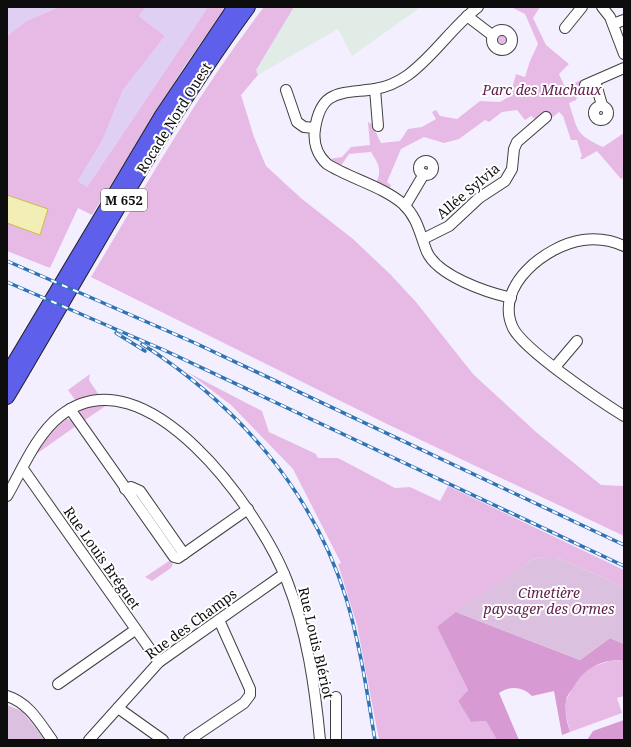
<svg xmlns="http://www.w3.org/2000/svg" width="631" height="747" font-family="'Noto Serif',serif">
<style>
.industrial{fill:#e2ece6}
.farmland{fill:#dfd0f3}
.green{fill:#e7bae6}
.forest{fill:#d79ad2}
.cemetery{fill:#dbc1df}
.water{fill:#f3edb6;stroke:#c6bd41}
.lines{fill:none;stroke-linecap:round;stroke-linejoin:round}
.minor-casing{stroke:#404040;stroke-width:12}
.highway-casing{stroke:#1e1e1e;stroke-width:16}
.minor{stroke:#fff;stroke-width:10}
.highway{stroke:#5e60ec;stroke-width:14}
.rail-casing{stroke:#2d73b6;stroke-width:3.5}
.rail{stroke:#fff;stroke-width:2;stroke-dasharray:6;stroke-linecap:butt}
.labels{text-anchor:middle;stroke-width:4;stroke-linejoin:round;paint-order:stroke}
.shield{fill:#fff;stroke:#565656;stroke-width:1}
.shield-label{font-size:13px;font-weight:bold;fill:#0d0d0d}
.park-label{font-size:14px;font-style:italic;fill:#62214d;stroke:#fff}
.street-label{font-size:14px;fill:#0d0d0d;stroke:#fff}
</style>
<rect width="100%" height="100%" fill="#f4effe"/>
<polygon class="industrial" points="294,7 421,7 352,56 338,29 258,75 256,70"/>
<g class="farmland">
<polygon points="7,7 59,7 26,21 7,36"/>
<polygon points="146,7 208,7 87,187 78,181 103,139 123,90 165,36 139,16"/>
</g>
<g class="green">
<polygon points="59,7 146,7 139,16 165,36 123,90 103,139 78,181 87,187 208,7 226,7 184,67 92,215 78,208 50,268 7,251 7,223 40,235 48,209 7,195 7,36 26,21"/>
<path d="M264,7H294L256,70L258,75L241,95L254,137L266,166L302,199L353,239L390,274L416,302L473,374L536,432L601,485L624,486V536L387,424L91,277C146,185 199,91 264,7Z"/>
<path d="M511,7H540L533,18L546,45L569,64L559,74L564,85L568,86L581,80L585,89L579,92L576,100L569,103C578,131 575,134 603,147L624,133V177L621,179L597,151L583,159H580L582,156L577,140H571L563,116L559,112L549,120L543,112L535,119L531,116L525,120L517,110L502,112L489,122L485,120L459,139L444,143L424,137L401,149L387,182L391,185L389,190L376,184C382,169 379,165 371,152L349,154L340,167L329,159L342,157L351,147L370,145L368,122L372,124L381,143L400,141L408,129L422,127L436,119L432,112L436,110L440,116L457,119L480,101L500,102L510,96L516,74L525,77L530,61L538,44L525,14Z"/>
<circle cx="502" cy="40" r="7"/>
<polygon points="189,373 262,411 269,432 316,454 318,458 338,458 395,488 410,487 440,501 448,486 624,570 624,587 556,557 543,557 532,560 437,627 468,690 458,701 471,722 486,721 497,740 379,740 357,625 338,564 341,563 293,469 231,405"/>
<polygon points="90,374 89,380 99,395 75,400 68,390"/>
<polygon points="110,403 82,422 80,416 80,411 85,407"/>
<polygon points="65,418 73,421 76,426 35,455 49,433"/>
<polygon points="169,561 173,564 171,568 152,581 145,577"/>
<polygon points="610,661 624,661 624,696 617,698 622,713 570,732 565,711 566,700 577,680 588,668"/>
</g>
<g class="forest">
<path d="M456,612L580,660L610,638L624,644V661C602,658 583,669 573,688C570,692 566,697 566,701C564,712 567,722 570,732L562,735L554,691L532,696C523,687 511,685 499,693L519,740H497L486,721L471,722L458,701L468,690L437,627Z"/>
<polygon points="624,720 624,740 587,740 593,731"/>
</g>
<g class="cemetery">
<polygon points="543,557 556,557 624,587 624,644 610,638 580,660 456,612 532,560"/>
<polygon points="7,705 22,711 45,740 7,740"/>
</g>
<polygon class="water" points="7,195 48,209 40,235 7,223"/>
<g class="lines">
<g class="minor-casing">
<g id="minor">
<path d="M478,7C452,27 434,56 408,75C398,82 387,87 375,89C342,94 321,88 315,129C313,142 317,155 327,164C349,178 384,187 403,204C418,218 420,235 427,252C438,276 486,292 511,298"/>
<polyline points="602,7 610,17 624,54"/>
<polyline points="467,16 492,35"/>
<polyline points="613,24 624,20"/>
<polyline points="565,28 582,7"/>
<circle cx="502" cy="40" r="10"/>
<polyline points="595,81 602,105"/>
<polyline points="585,85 624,68"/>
<polyline points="375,89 378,126"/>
<polyline points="286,90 297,122 304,127 315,128"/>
<circle cx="601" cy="113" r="7"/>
<circle cx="426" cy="168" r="7"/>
<polyline points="405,206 424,174"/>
<polyline points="423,239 449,226 479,198 505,181 512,169 514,149 517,142 546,117"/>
<path d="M624,246C611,240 597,238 583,240C547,245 493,286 513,328C524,350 600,401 624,416"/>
<polyline points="555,367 577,341"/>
<polyline points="70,409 174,557 178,558 248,509"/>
<polyline points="23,469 159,662"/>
<polyline points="125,489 131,487 140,491 184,554"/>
<path d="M7,496C22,470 36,435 60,416C146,348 261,513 287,581C307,631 315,687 320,740"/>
<polyline points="58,684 135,630"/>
<path d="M7,696C29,703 39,722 52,740"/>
<polyline points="118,708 163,740"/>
<polyline points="89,740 159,662 284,574"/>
<polyline points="189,740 244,703 250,695 250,689 219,620"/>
<polyline points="336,740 336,697"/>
</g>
</g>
<g class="highway-casing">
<g id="highway">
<polyline points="7,375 161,117 235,7"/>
<path d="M7,397C85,266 158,130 248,7"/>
</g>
</g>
<use href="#minor" class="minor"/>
<use href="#highway" class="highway"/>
<g class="rail-casing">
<g id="rail">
<polyline points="7,261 195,343 624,545"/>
<polyline points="7,282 166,351 624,566"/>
<polyline points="116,333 145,351"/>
<path d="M142,344C237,405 312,489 346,598C360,644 367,692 375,740"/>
</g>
</g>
<use href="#rail" class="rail"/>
</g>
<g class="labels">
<rect class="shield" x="101" y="189" width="46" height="22" rx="3"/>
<g class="shield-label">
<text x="124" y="205">M 652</text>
</g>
<g class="park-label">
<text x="542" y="95">Parc des Muchaux</text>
<text x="549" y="598">Cimetière<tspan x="549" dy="16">paysager des Ormes</tspan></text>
</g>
<g class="street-label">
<text transform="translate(174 118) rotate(-58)" y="5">Rocade Nord Ouest</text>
<text transform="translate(468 191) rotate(-40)" y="5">Allée Sylvia</text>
<text transform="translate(102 558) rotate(55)" y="5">Rue Louis Bréguet</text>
<text transform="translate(191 624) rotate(-36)" y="5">Rue des Champs</text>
<text transform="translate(316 643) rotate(77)" y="5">Rue Louis Blériot</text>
</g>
</g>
<rect width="631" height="747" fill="none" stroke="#0d0d0d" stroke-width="16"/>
</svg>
